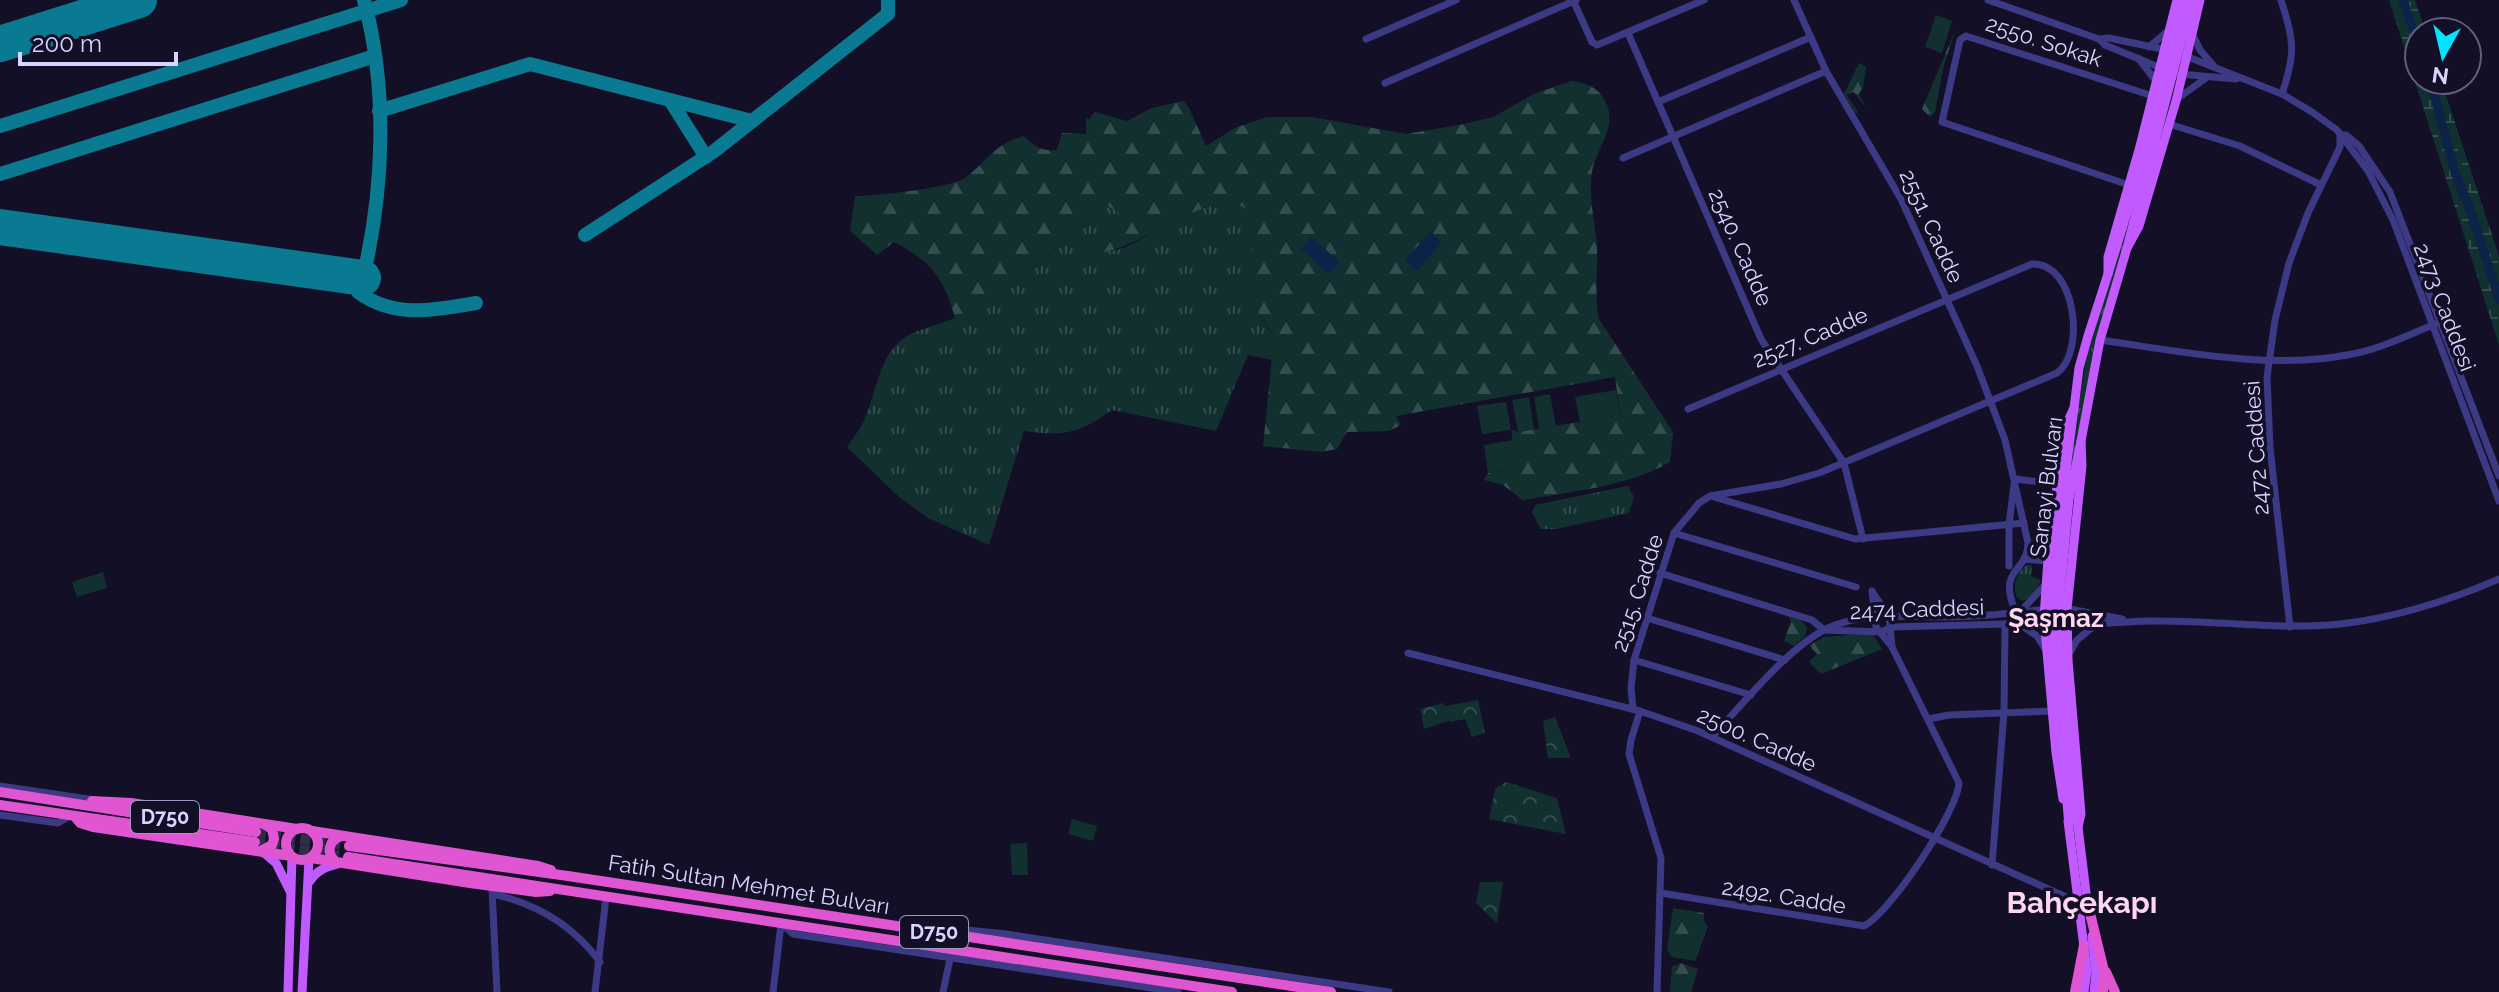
<svg xmlns="http://www.w3.org/2000/svg" width="2499" height="992" font-family="Raleway,sans-serif">
<style>
.grass{fill:url(#grass-tufts)}
.forest{fill:url(#forest-firs)}
.wetland{fill:url(#wetland-marsh)}
.park{fill:url(#park-crowns)}
.garden{fill:#12302f}
.water{fill:#0c2248}
.lines{fill:none;stroke-linecap:round;stroke-linejoin:round}
.river{stroke:#0c2248;stroke-width:9}
.taxiway{stroke:#0a7a92;stroke-width:14}
.runway{stroke:#0a7a92;stroke-width:36}
.trunk-tunnel{stroke:#312d47;stroke-width:10;stroke-dasharray:10 5;stroke-linecap:butt}
.tertiary{stroke:#3d3a85;stroke-width:7}
.primary{stroke:#c25bff;stroke-width:9}
.trunk{stroke:#e055d1;stroke-width:10}
.primary-bridge{stroke:#c25bff;stroke-width:9}
.labels{text-anchor:middle;stroke-width:7;stroke-linejoin:round;paint-order:stroke}
.shield{fill:#130f26;stroke:#9e99be;stroke-width:2}
.shield-label{font-size:20px;font-weight:bold;fill:#d9d4ff}
.street-label{font-size:22px;fill:#d9d4ff;stroke:#130f26}
.quarter-label{font-size:26px;font-weight:bold;fill:#ffd6f0;stroke:#130f26}
.district-label{font-size:30px;font-weight:bold;fill:#ffd6f0;stroke:#130f26}
</style>
<defs>
<pattern id="grass-tufts" width="24" height="20" patternUnits="userSpaceOnUse" patternTransform="scale(2)"><rect width="24" height="20" fill="#12302f"/><path d="M3 7l-1-3M5 7V3M7 7l1-3M15 17l-1-3M17 17v-4M19 17l1-3" fill="none" stroke="#344d4e"/></pattern>
<pattern id="forest-firs" width="22" height="20" patternUnits="userSpaceOnUse" patternTransform="scale(2)"><rect width="22" height="20" fill="#12302f"/><path d="M5 1l3.5 6h-7zM16 11l3.5 6h-7z" fill="#344d4e"/></pattern>
<pattern id="wetland-marsh" width="20" height="14" patternUnits="userSpaceOnUse" patternTransform="scale(2)"><rect width="20" height="14" fill="#12302f"/><path d="M1 5h8M5 5V1M11 12h8M15 12V8" fill="none" stroke="#344d4e"/></pattern>
<pattern id="park-crowns" width="20" height="18" patternUnits="userSpaceOnUse" patternTransform="scale(2)"><rect width="20" height="18" fill="#12302f"/><path d="M2 6a3 3 0 1 1 6 0M12 15a3 3 0 1 1 6 0" fill="none" stroke="#344d4e"/></pattern>
</defs>
<rect width="100%" height="100%" fill="#130f26"/>
<g class="grass">
<polygon points="2167,81 2175,82 2094,345 2060,562 2072,445 2087,355"/>
<path d="M1102,201L1125,217L1091,252C1104,251 1116,252 1128,246C1162,231 1232,174 1261,224C1243,265 1247,302 1274,337L1272,360L1248,355L1216,431L1112,410C1079,433 1064,437 1024,431L989,545L928,518L898,496L847,447C854,437 862,427 866,415C876,392 879,361 898,343C915,327 945,325 965,313C1001,294 1082,235 1102,201Z"/>
<polygon points="1628,486 1634,497 1629,513 1556,529 1541,529 1532,513 1535,505"/>
<polygon points="2050,490 2043,548 2040,552 2034,550 2032,540"/>
<path d="M2028,564L2032,566L2031,576L2041,580C2038,589 2031,599 2022,601L2016,596C2013,582 2016,573 2028,564Z"/>
</g>
<g class="forest">
<polygon points="1957,26 1944,65 1935,112 1930,117 1922,109"/>
<polygon points="1859,63 1866,67 1863,87 1859,94 1865,107 1854,92 1847,95 1858,112 1856,114 1844,94"/>
<path d="M1572,81C1589,83 1603,90 1608,108C1615,129 1595,152 1592,172C1588,197 1595,221 1597,246C1598,270 1594,295 1599,319L1673,432L1670,462C1626,487 1574,491 1523,500L1503,485L1484,480L1488,473L1517,468L1511,430L1518,432L1620,415L1615,377L1396,416L1401,425L1389,431L1347,432L1337,449L1321,452L1263,446L1274,337L1252,302L1249,281L1250,255L1260,224C1226,163 1138,260 1091,252L1125,217L1102,202C1082,234 991,303 955,318C944,277 931,262 894,242L877,255L850,231L855,196C875,196 951,188 965,178C990,159 991,146 1024,136C1033,146 1043,152 1057,150L1062,133L1086,134V118L1089,119L1095,112L1127,121L1152,108L1183,101L1188,106L1206,146L1235,128L1267,117H1312L1406,134L1464,124L1493,117L1536,93Z"/>
<polygon points="1789,617 1802,621 1807,628 1805,636 1794,646 1784,641 1791,621"/>
<polygon points="1872,633 1882,649 1821,674 1809,662 1817,654 1809,645 1824,637"/>
<polygon points="1673,908 1704,913 1704,921 1708,927 1695,961 1672,957 1667,950"/>
<polygon points="1681,963 1698,969 1691,992 1670,992 1672,966"/>
</g>
<polygon class="wetland" points="2389,0 2415,0 2426,32 2419,32 2419,80 2441,80 2499,256 2499,345"/>
<g class="park">
<polygon points="1478,700 1485,733 1472,737 1465,719 1450,722 1448,718 1448,721 1424,729 1420,709 1443,703 1445,706"/>
<polygon points="1555,717 1571,758 1548,758 1543,721"/>
<polygon points="1506,782 1557,798 1566,834 1489,819 1495,789"/>
<polygon points="1480,882 1503,882 1497,923 1476,903"/>
</g>
<g class="garden">
<polygon points="1936,15 1952,21 1942,53 1925,47"/>
<polygon points="1616,390 1620,415 1580,422 1575,397"/>
<polygon points="1550,394 1556,426 1539,429 1534,397"/>
<polygon points="1529,397 1534,429 1518,432 1512,400"/>
<polygon points="1506,402 1511,430 1482,434 1477,406"/>
<polygon points="1513,440 1517,468 1488,473 1484,445"/>
<polygon points="103,572 107,588 77,597 72,582"/>
<polygon points="1072,819 1097,826 1093,841 1068,834"/>
<polygon points="1027,843 1028,875 1012,875 1010,844"/>
</g>
<g class="water">
<polygon points="1430,232 1442,242 1417,271 1405,260"/>
<polygon points="1311,237 1340,262 1329,274 1301,249"/>
</g>
<g class="lines">
<g class="river">
<polyline points="2403,0 2419,47"/>
<polyline points="2430,80 2455,172 2473,218 2499,299"/>
</g>
<g class="taxiway">
<polyline points="670,100 706,157"/>
<polyline points="379,111 530,64 752,121"/>
<polyline points="0,126 401,0"/>
<polyline points="0,174 375,56"/>
<polyline points="585,235 713,152 888,14 888,0"/>
<path d="M358,278V292C394,319 434,310 476,303"/>
<path d="M363,278C384,188 388,90 364,0"/>
</g>
<g class="runway">
<polyline points="0,44 139,0"/>
<polyline points="0,227 363,278"/>
</g>
<g class="trunk-tunnel">
<polyline points="256,832 349,846"/>
<polyline points="255,842 348,857"/>
</g>
<g class="tertiary">
<polyline points="1573,0 1592,42 1597,45 1704,0"/>
<path d="M1794,0L1826,71L1901,199L1977,366L2005,440L2028,543C2028,574 1996,566 2016,613"/>
<polyline points="1988,0 2099,39 2105,45 2161,68"/>
<path d="M2281,0C2294,42 2296,52 2282,94"/>
<polyline points="1628,33 1761,339 1844,463 1863,539"/>
<polyline points="2192,33 2200,50 2213,65"/>
<polyline points="1366,39 1456,0"/>
<polyline points="2099,39 2109,38 2167,50"/>
<polyline points="2149,47 2168,31"/>
<polyline points="2183,55 2282,94 2312,112 2337,130 2368,171 2393,220 2499,501"/>
<polyline points="2138,58 2156,81"/>
<polyline points="2180,74 2236,79"/>
<polyline points="1385,83 1576,0"/>
<polyline points="2177,99 2206,78"/>
<polyline points="1658,102 1811,37"/>
<polyline points="2169,124 2240,146 2321,185"/>
<polyline points="2340,135 2346,135 2359,146 2390,192 2499,476"/>
<polyline points="1623,158 1826,71"/>
<polyline points="2129,185 1942,122 1960,40 1966,36 2153,96"/>
<path d="M2100,340C2178,351 2269,370 2347,355C2378,350 2406,336 2435,324"/>
<polyline points="2015,479 2057,484"/>
<polyline points="1714,497 1855,539 2024,523"/>
<polyline points="1674,533 1856,587"/>
<polyline points="2024,559 2047,561"/>
<polyline points="2009,566 2009,525 2014,485"/>
<polyline points="1660,573 1812,620 1824,630"/>
<polyline points="1873,593 1889,616 1892,647"/>
<polyline points="2064,608 2122,619"/>
<polyline points="2020,612 2046,584"/>
<polyline points="1647,618 1785,660"/>
<polyline points="2021,625 2037,636 2045,649"/>
<path d="M2064,627C2097,624 2130,620 2162,621C2222,621 2281,630 2340,624C2396,618 2448,601 2499,579"/>
<polyline points="2290,627 2270,448 2267,377 2275,320 2289,263 2308,213 2340,147 2340,136"/>
<polyline points="1824,630 1881,632 1892,627 2005,624 2048,626"/>
<polyline points="1408,653 1640,711 1698,731 2077,902"/>
<polyline points="2069,654 2077,640 2095,625"/>
<polyline points="1634,660 1751,695"/>
<path d="M1633,709L1631,688L1634,660L1674,533L1699,503L1710,496L1781,484L1819,473L2057,373C2086,352 2076,262 2032,264L1688,409"/>
<polyline points="1640,711 1631,740 1629,754 1661,858 1657,992"/>
<polyline points="1928,719 1949,715 2052,711"/>
<path d="M1712,737C1743,704 1788,647 1828,628C1866,610 1909,618 1949,617C1982,617 2015,613 2047,609"/>
<polyline points="0,786 95,800"/>
<polyline points="0,815 58,823 70,816"/>
<polyline points="1992,865 2004,712 2005,624"/>
<polyline points="492,890 497,992"/>
<path d="M1661,893L1864,926C1891,912 1957,812 1959,783L1892,647L1876,627L1872,591"/>
<path d="M493,894C537,904 573,925 600,962"/>
<polyline points="908,924 1006,934 1389,992"/>
<polyline points="783,925 793,934 1178,992"/>
<polyline points="595,992 606,897"/>
<polyline points="773,992 781,924"/>
<polyline points="943,992 950,959"/>
</g>
<g class="primary">
<polyline points="2063,799 2056,753 2044,618 2050,529 2068,421 2074,408 2079,368 2088,336 2108,274 2108,257 2139,150 2177,0"/>
<polyline points="2068,821 2087,971 2084,992"/>
<polyline points="263,852 276,863 290,891"/>
<path d="M310,881C317,870 326,867 338,864"/>
<polyline points="2088,909 2078,827 2081,814 2068,660 2067,609 2082,466 2081,441 2100,340 2127,248 2139,226 2176,101 2200,0"/>
<polyline points="2092,936 2096,973 2094,992"/>
<polyline points="288,992 292,857"/>
<polyline points="302,992 309,859"/>
</g>
<g class="trunk">
<polyline points="0,792 256,832"/>
<polyline points="92,801 131,803 297,829"/>
<polyline points="0,805 255,842"/>
<polyline points="76,818 80,823 93,827 291,856"/>
<circle cx="302" cy="844" r="16"/>
<polyline points="312,831 538,866 551,870"/>
<polyline points="349,846 568,876 1331,992"/>
<polyline points="261,851 272,845 274,839 272,829 264,824"/>
<polyline points="348,857 1232,992"/>
<polyline points="311,858 470,883 536,892 550,891"/>
<path d="M337,863C325,854 328,840 342,836"/>
<polyline points="2088,905 2104,971 2103,992"/>
<polyline points="2106,972 2115,992"/>
<polyline points="2075,992 2084,945"/>
</g>
<g class="primary-bridge">
<polyline points="2127,248 2192,0"/>
<polyline points="2108,274 2143,161 2185,0"/>
<polyline points="2069,825 2050,617 2056,547 2074,408"/>
<polyline points="2078,827 2060,663 2058,614 2069,499 2081,441"/>
</g>
</g>
<g class="labels">
<g class="shield">
<rect x="131" y="801" width="68" height="32" rx="6"/>
<rect x="900" y="916" width="68" height="32" rx="6"/>
</g>
<g class="shield-label">
<text x="165" y="824">D750</text>
<text x="934" y="939">D750</text>
</g>
<g class="street-label">
<text transform="translate(2044 41) rotate(18)" y="8">2550. Sokak</text>
<text transform="translate(1932 226) rotate(65)" y="8">2551. Cadde</text>
<text transform="translate(1741 247) rotate(66)" y="8">2540. Cadde</text>
<text transform="translate(2445 307) rotate(69)" y="8">2473 Caddesi</text>
<text transform="translate(1810 337) rotate(-23)" y="8">2527. Cadde</text>
<text transform="translate(2256 448) rotate(-94)" y="8">2472 Caddesi</text>
<text transform="translate(2046 487) rotate(-83)" y="8">Sanayi Bulvarı</text>
<text transform="translate(1637 593) rotate(-72)" y="8">2515. Cadde</text>
<text transform="translate(1917 609) rotate(-2)" y="8">2474 Caddesi</text>
<text transform="translate(1757 739) rotate(24)" y="8">2500. Cadde</text>
<text transform="translate(749 884) rotate(9)" y="8">Fatih Sultan Mehmet Bulvarı</text>
<text transform="translate(1784 896) rotate(9)" y="8">2492. Cadde</text>
</g>
<g class="quarter-label">
<text x="2056" y="627">Şaşmaz</text>
</g>
<g class="district-label">
<text x="2082" y="913">Bahçekapı</text>
</g>
</g>
<g transform="translate(2443 56) rotate(188)"><circle r="38" fill="#130f26" stroke="#625e7d" stroke-width="2"/>
<path d="M0-6L14 30L0 20L-14 30Z" fill="#00e5ff"/>
<text y="-12" font-size="22" font-weight="bold" text-anchor="middle" fill="#d9d4ff">N</text>
</g>
<path d="M20 52v12h156v-12" fill="none" stroke="#d9d4ff" stroke-width="4"/>
<text x="32" y="52" font-size="24" fill="#d9d4ff" stroke="#130f26" stroke-width="6" paint-order="stroke">200 m</text>
</svg>
